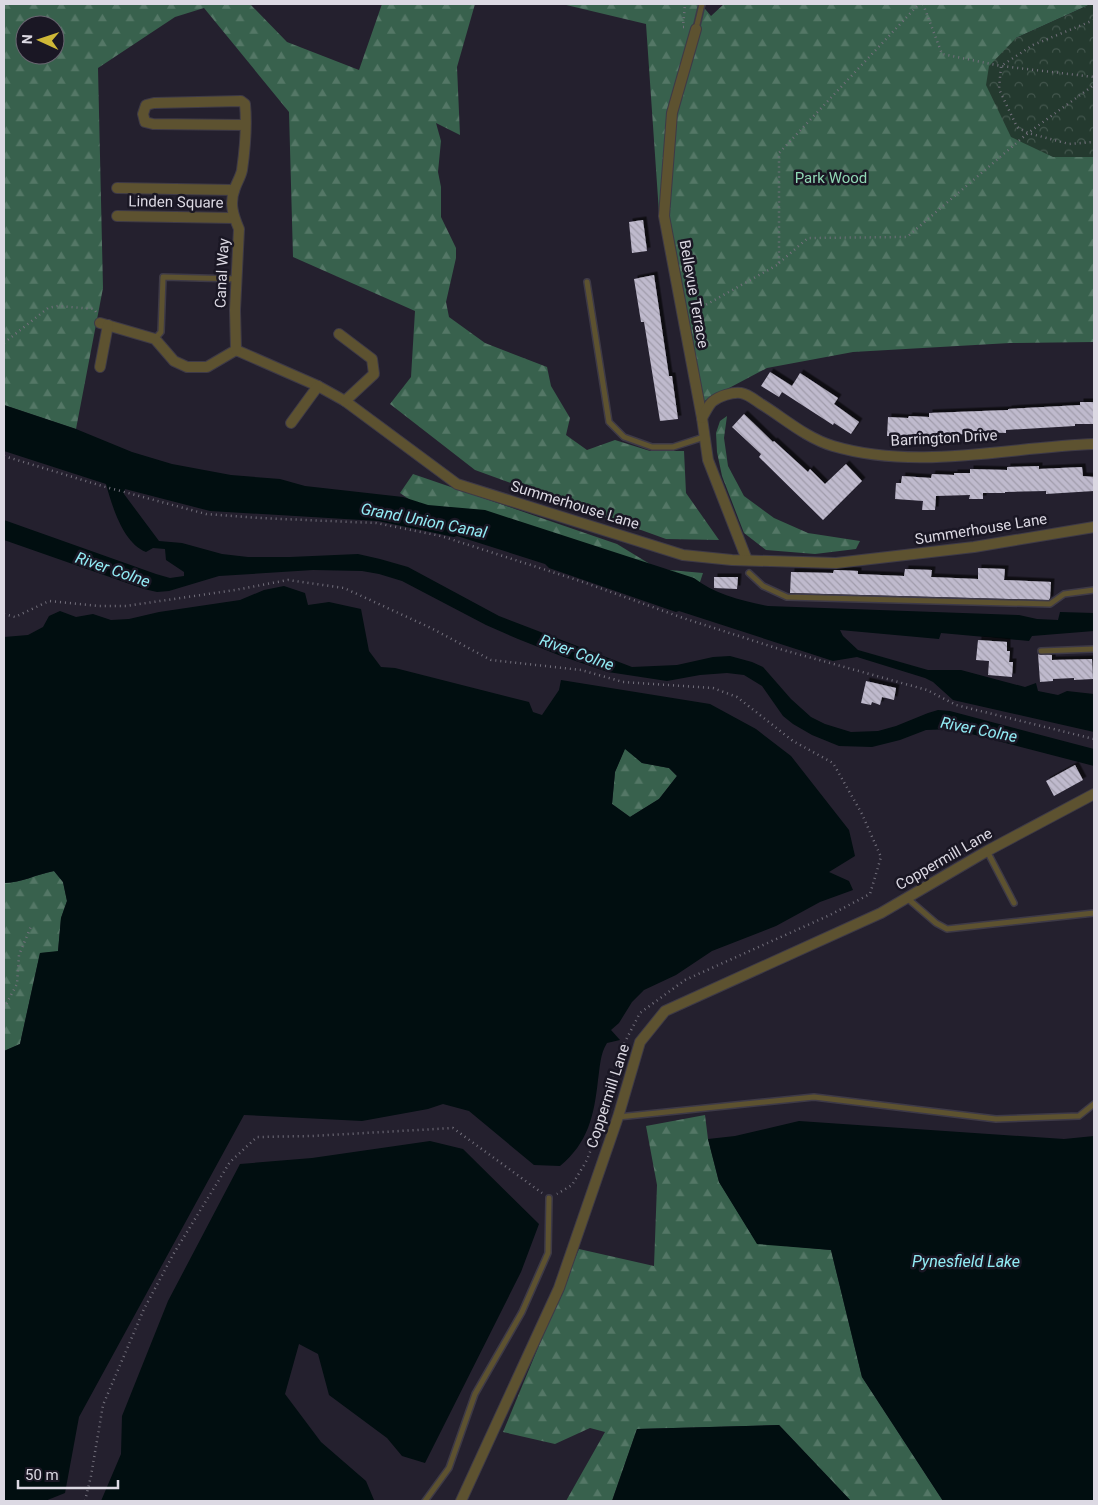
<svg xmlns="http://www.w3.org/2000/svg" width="1098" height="1505" font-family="Roboto,sans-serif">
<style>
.forest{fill:url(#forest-firs);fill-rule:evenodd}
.park{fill:url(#park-crowns)}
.water{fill:#010e10;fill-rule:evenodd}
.building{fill:url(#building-back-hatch);filter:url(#shadow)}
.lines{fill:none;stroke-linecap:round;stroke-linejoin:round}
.lane-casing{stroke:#3e3a47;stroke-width:8}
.street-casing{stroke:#3e3a47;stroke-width:12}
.path{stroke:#73707c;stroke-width:2.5;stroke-dasharray:1 4;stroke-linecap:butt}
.lane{stroke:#5d5230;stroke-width:5}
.street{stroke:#5d5230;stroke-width:10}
.labels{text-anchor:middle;stroke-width:5;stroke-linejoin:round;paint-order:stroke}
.park-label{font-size:15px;fill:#90d7b4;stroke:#1a1724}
.street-label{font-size:15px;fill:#dcd9e3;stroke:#1a1724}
.water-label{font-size:16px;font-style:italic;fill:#92ecf5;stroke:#1a1724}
</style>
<defs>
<pattern id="forest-firs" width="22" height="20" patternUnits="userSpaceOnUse" patternTransform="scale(1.25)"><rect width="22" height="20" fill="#38614d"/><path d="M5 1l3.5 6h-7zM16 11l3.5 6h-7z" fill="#547766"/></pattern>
<pattern id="park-crowns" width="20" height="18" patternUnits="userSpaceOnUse" patternTransform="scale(1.25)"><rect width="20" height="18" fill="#243a2f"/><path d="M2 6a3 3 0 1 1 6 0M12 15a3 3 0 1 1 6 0" fill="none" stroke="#43564d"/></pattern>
<pattern id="building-back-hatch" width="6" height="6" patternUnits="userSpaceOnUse" patternTransform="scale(1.25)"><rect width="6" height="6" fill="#bfbacd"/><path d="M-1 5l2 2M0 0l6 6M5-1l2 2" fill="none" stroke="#a09cab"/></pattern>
<filter id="shadow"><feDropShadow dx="3.5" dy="-3.5" stdDeviation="0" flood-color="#0009"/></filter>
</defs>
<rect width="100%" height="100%" fill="#24202e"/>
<g class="forest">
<path d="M4,4H250L287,42L359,70L382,4H475L457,67L460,135L436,123L441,141L438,172L441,187V217L456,248V258L446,302L449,317L485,343L547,367L551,386L570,418L566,435L587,450L615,440L650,451H684L686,493L719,540L666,539L475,470L390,404L411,377L415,311L293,257L289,112L204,8L175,17L98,68L103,288L76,429L4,405ZM25,25H55V55H25Z"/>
<polygon points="562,4 701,4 711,16 724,4 1091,4 1016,38 1053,157 1094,157 1094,342 1010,343 853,352 767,368 697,405 659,213 646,24"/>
<polygon points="727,416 724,438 728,466 744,496 774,518 808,533 860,541 856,549 815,554 766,550 744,533 722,476 717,452 716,433 720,421"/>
<polygon points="413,474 617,544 658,569 703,573 700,582 645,585 432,515 400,493"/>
<polygon points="625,748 642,763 669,768 677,776 659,799 630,817 612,804 615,772"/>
<path d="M54,871L63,882L67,901L61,918L58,952L40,953L20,1044L4,1051V883C21,883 37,874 54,871Z"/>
<polygon points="705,1115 708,1139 719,1182 757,1243 831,1250 862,1377 943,1501 851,1501 779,1425 637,1429 612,1501 566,1501 605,1432 590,1428 555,1444 503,1432 579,1249 654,1266 657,1185 646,1126"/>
</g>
<polygon class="park" points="1091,4 1094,4 1094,157 1053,157 1011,137 986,85 989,66 1016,38"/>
<g class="water">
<path d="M4,405L76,429L132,452L172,464L231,475L280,479L305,486L403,497L428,505L485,510L694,578C714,594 743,601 768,606L1019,615L1037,619L1058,620L1060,612L1094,613V631L1032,636L1029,641L941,633L939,639L840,630L843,636L858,650L928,670H961L1025,687L1036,683L1038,691L1058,695L1067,691L1094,694V732L953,700L933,682L925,678L857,657L833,661L679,611L676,612L549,568L545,564L457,536L454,537L378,521L210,511L125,489L124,494L159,541L182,543L222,554L248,557H290L358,554L380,559L408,567L499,616L632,667L677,665L713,657L730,656L752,662L763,667L791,699L811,717L825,724L851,732L878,731L896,726L928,713L938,710L950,711L1094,749V766L952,729L926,730L900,740L872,747L839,746L812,735L793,724L783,716L762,686L744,675L727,673L700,675L667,681L608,672L561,656L518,639L486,625L402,581L379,574L362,571L313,570L219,576L169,591L157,592L144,589L4,540V520L156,574L170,578L184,576V572L166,560L165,549L153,548L146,552C123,543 112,506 106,484L4,451Z"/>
<path d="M284,586L305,593L308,605L329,602L361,609L369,651L381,667L395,668L529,702L533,712L542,715L559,690L561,680L710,704L756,729L791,756L849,830L855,856L829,872L849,881L853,890L820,902L776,926L712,951L676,975L644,990L632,1002L619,1023L611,1030L620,1040L607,1043C600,1054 600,1067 598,1080C594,1116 588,1143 560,1166L534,1165L469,1111L443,1104L428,1109L362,1121L244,1115L79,1417L65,1493L45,1501H4V1051L20,1044L40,953L58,951L61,918L67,901L63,882L54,871C37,874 21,883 4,883V637L28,635L43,627L49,616L60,611L76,617L93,614L111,620L129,619L159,612L240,600L264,590ZM625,749L642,763L669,768L677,776L659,799L630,817L612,804L615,772Z"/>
<polygon points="799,1121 1064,1139 1094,1136 1094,1501 943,1501 862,1377 831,1250 757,1244 719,1182 708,1139 735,1136"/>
<polygon points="430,1141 463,1149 539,1224 521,1272 425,1463 402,1456 387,1438 329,1395 318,1354 299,1344 285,1394 321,1442 366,1481 374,1500 373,1501 101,1501 121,1454 122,1416 168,1301 240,1164 312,1158"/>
<polygon points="779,1425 851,1501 612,1501 637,1429"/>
</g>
<g class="building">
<polygon points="643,220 647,251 632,253 629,222"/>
<polygon points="654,275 669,376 672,376 678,419 660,421 644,322 641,322 634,279"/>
<polygon points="770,372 792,386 800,373 838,398 834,404 859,422 851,434 834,423 833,425 782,392 779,397 761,386"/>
<polygon points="1080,402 1094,402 1094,424 1075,424 1075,426 1006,430 1006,433 980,432 980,434 925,435 924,437 887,436 888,417 908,418 909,416 929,417 929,413 1008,410 1008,409 1080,405"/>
<polygon points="744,414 773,442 774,441 808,472 810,469 825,484 846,464 862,481 823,520 759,457 761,454 732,427"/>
<polygon points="1039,466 1039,469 1082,467 1083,476 1094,477 1094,491 1046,494 1046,491 1005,492 1005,493 983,493 983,499 969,499 970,495 936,496 935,510 922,510 923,501 895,499 896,483 901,483 902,476 931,478 932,474 954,475 954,473 970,473 970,469 1007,470 1007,467"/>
<polygon points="978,568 1005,569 1004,580 1051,582 1050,598 1049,600 790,593 791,572 833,573 834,570 837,570 858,571 858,574 904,576 905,569 932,570 931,577 978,579"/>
<polygon points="714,577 738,577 737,589 714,588"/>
<polygon points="978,640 1007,642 1007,651 1010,651 1009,662 1013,662 1012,677 988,675 989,661 976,660"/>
<polygon points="1038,654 1052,655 1052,660 1092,659 1093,679 1074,680 1074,678 1053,679 1053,681 1040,682"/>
<polygon points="866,681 896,688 894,700 882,697 880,705 872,702 871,705 861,703"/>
<polygon points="1075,765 1083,780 1054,796 1046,781"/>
</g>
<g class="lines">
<g class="lane-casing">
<g id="lane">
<polyline points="696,29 702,4"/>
<polyline points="587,282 609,422 624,437 652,447 673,447 704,437"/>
<polyline points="155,339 161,332 163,277 237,279"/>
<polyline points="749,573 763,586 787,597 1050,604 1064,594 1094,590"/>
<polyline points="1041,651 1094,649"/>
<polyline points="987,851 1014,903"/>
<polyline points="907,898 936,923 947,929 1094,913"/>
<polyline points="618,1117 814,1097 996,1119 1079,1116 1094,1104"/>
<polyline points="425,1501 449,1468 475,1394 522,1312 548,1253 549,1198"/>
</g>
</g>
<g class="street-casing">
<g id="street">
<polyline points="696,29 672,113 664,216 702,418 708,460 747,560"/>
<polyline points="117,188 234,190"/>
<polyline points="117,216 234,218"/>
<polyline points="100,323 155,339 174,361 187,367 207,367 236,350 318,386 345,401 457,484 683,555 732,560 836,563 974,547 1094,527"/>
<polyline points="339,334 372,359 374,374 345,401"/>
<path d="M236,350L235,310L239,229C233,215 229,203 235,188C237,182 241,176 242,170C245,149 247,125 245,104L241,101L154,103L146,105L143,114L145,122L153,124L245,125"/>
<polyline points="100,367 108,325"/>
<path d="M702,418C705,413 708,406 712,402C719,396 732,392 741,393C748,394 755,400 761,404C784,418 806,438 833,446C918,471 1008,447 1094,444"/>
<polyline points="291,423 318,386"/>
<polyline points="461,1501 559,1288 618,1117 640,1042 665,1011 881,913 987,851 1094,794"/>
</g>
</g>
<g class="path">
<polyline points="923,4 942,54 1001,66 1094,77"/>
<polyline points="1094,20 1033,45 1001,66 999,89 1017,127 1028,133 1069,144 1094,142"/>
<polyline points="684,27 683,27 685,4"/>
<polyline points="779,263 808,238 907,237 1028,133 1094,85"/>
<polyline points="693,312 779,264 779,153 919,4"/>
<polyline points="4,343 48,308 58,306 94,309 96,312"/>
<polyline points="4,456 102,486 206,514 259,518 376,523 441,536 583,582 683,618 776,648 927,690 956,705 1094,739"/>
<polyline points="4,614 15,617 49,601 99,606 126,606 235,590 288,580 344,588 431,628 491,660 581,670 623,682 713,688 737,697 793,741 833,763 862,814 881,857 870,894 830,915 685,980 640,1013 617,1057 607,1106 587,1160 572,1185 557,1194"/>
<polyline points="4,1008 17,984 19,955 32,924"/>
<polyline points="85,1501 91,1476 103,1405 144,1309 174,1253 230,1162 257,1137 312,1136 453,1128 542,1193"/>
</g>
<use href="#lane" class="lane"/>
<use href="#street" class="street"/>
</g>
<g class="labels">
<g class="park-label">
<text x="831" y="183">Park Wood</text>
</g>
<g class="street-label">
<text transform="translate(176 202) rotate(1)" y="5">Linden Square</text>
<text transform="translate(222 273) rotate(-87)" y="5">Canal Way</text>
<text transform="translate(694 294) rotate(80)" y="5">Bellevue Terrace</text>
<text transform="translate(944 438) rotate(-3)" y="5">Barrington Drive</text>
<text transform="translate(575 505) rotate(17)" y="5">Summerhouse Lane</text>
<text transform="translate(981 529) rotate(-9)" y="5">Summerhouse Lane</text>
<text transform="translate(944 859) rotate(-30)" y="5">Coppermill Lane</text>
<text transform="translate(608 1096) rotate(-72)" y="5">Coppermill Lane</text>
</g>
<g class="water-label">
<text transform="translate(424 520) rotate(11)" y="6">Grand Union Canal</text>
<text transform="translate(113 569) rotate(19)" y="6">River Colne</text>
<text transform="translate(577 652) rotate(20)" y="6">River Colne</text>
<text transform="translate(979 729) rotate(11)" y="6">River Colne</text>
<text x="966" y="1267">Pynesfield Lake</text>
</g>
</g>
<rect width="1098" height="1505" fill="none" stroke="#dcd9e3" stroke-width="10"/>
<g transform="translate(40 40) rotate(273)"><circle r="24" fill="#1a1724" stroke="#686570"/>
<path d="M0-4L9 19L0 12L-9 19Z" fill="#cfb837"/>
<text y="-8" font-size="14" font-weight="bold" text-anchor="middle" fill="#dcd9e3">N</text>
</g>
<path d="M18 1480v8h100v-8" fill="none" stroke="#dcd9e3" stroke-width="2.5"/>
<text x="25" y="1480" font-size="15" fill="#dcd9e3" stroke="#1a1724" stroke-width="4" paint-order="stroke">50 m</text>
</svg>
